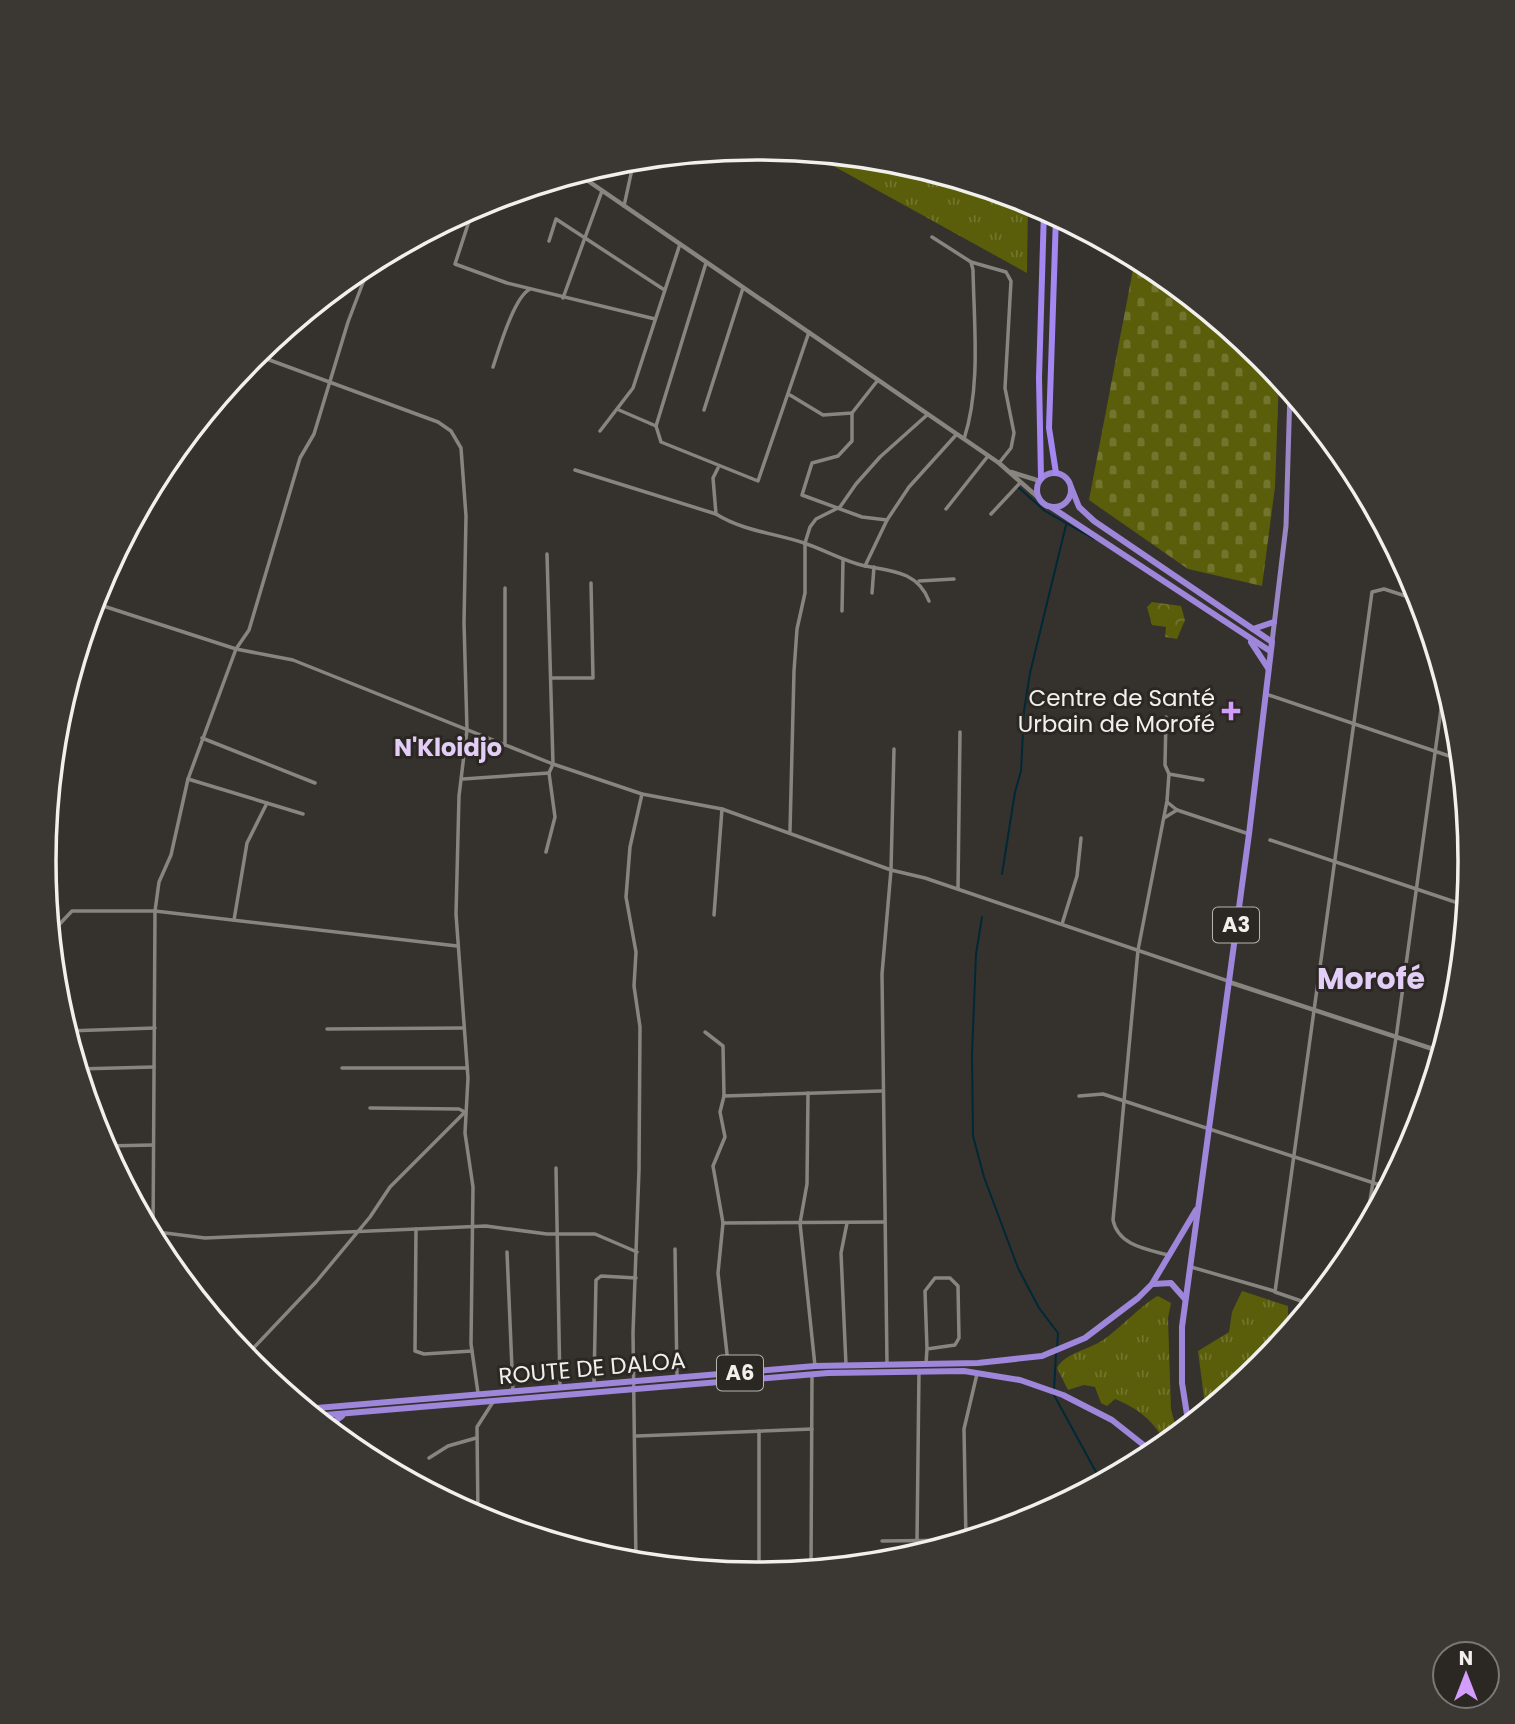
<svg xmlns="http://www.w3.org/2000/svg" width="1515" height="1724" font-family="Poppins,sans-serif">
<style>
.grass{fill:url(#grass-tufts)}
.forest{fill:url(#forest-crowns)}
.cemetery{fill:url(#cemetery-stones)}
.lines{fill:none;stroke-linecap:round;stroke-linejoin:round}
.stream{stroke:#002837;stroke-width:2}
.minor{stroke:#888580;stroke-width:3.5}
.tertiary{stroke:#888580;stroke-width:4.5}
.primary{stroke:#9986c4;stroke-width:5}
.trunk{stroke:#9e86da;stroke-width:6}
.motorway{stroke:#a487f1;stroke-width:6}
.poi-dot{fill:#d29dfd;stroke:#2b2824;stroke-width:2.5}
.labels{text-anchor:middle;stroke-width:6;stroke-linejoin:round;paint-order:stroke}
.shield{fill:#2b2824;stroke:#b6b4b1;stroke-width:2}
.shield-label{font-size:21px;font-weight:bold;fill:#f2f0ed}
.poi-label{font-size:23px;fill:#f2f0ed;stroke:#2b2824;text-anchor:end}
.street-label{font-size:23px;fill:#f2f0ed;stroke:#2b2824}
.neighbourhood-label{font-size:24px;font-weight:bold;fill:#e3cef7;stroke:#2b2824}
.district-label{font-size:30px;font-weight:bold;fill:#e3cef7;stroke:#2b2824}
.rim{fill:none;stroke:#f2f0ed;stroke-width:3.5}
</style>
<defs>
<pattern id="grass-tufts" width="24" height="20" patternUnits="userSpaceOnUse" patternTransform="scale(1.75)"><rect width="24" height="20" fill="#5a5d09"/><path d="M3 7l-1-3M5 7V3M7 7l1-3M15 17l-1-3M17 17v-4M19 17l1-3" fill="none" stroke="#72752d"/></pattern>
<pattern id="forest-crowns" width="20" height="18" patternUnits="userSpaceOnUse" patternTransform="scale(1.75)"><rect width="20" height="18" fill="#5a5d09"/><path d="M2 6a3 3 0 1 1 6 0M12 15a3 3 0 1 1 6 0" fill="none" stroke="#72752d"/></pattern>
<pattern id="cemetery-stones" width="16" height="16" patternUnits="userSpaceOnUse" patternTransform="scale(1.75)"><rect width="16" height="16" fill="#5a5d09"/><path d="M2 7V4a2 2 0 0 1 4 0v3zM10 15v-3a2 2 0 0 1 4 0v3z" fill="#72752d"/></pattern>
</defs>
<rect width="100%" height="100%" fill="#35322d"/>
<g class="grass">
<polygon points="810,153 897,162 1028,202 1027,273"/>
<polygon points="1242,1291 1288,1306 1288,1322 1296,1325 1262,1367 1206,1413 1198,1351 1229,1332 1232,1312"/>
<path d="M1158,1296L1171,1303L1168,1318L1171,1409L1178,1435L1166,1446C1157,1423 1138,1408 1115,1399L1107,1406L1101,1403L1095,1387L1084,1385L1068,1390L1057,1368C1065,1353 1088,1350 1103,1340C1118,1330 1147,1300 1158,1296Z"/>
</g>
<polygon class="forest" points="1152,602 1181,606 1185,620 1177,639 1165,637 1166,627 1152,625 1147,607"/>
<polygon class="cemetery" points="1135,259 1154,269 1262,358 1279,377 1275,487 1262,586 1188,569 1089,500"/>
<g class="lines">
<g class="stream">
<polyline points="1018,487 1045,511 1094,539"/>
<polyline points="1002,874 1015,792 1021,771 1024,711 1030,673 1066,525"/>
<polyline points="982,917 976,954 972,1054 973,1136 984,1177 1018,1268 1039,1308 1058,1333 1057,1348"/>
<polyline points="1054,1390 1056,1353"/>
<polyline points="1054,1395 1102,1483"/>
</g>
<g class="minor">
<polyline points="624,206 634,160"/>
<polyline points="473,209 455,264 507,283 655,319"/>
<path d="M932,237L971,262L973,270C974,325 981,387 964,439"/>
<polyline points="549,241 556,219 663,289"/>
<polyline points="971,262 1006,272 1011,281 1005,388 1014,433 1011,448 999,463"/>
<polyline points="706,263 656,426 661,442 758,481 809,332"/>
<polyline points="563,298 602,191"/>
<polyline points="256,355 438,422 451,431 461,448 466,516 464,623 467,730 459,796 456,914 468,1078 465,1133 473,1187 471,1344 478,1393"/>
<path d="M493,367C499,349 514,297 530,289"/>
<polyline points="790,395 823,415 852,413 878,380"/>
<polyline points="619,410 656,426"/>
<polyline points="704,410 743,288"/>
<polyline points="852,413 852,441 838,456 812,463 802,495 862,517 887,520 909,487 956,435"/>
<polyline points="600,431 633,388 680,244"/>
<path d="M575,470L716,514C743,531 774,533 804,543C825,550 843,561 865,566L887,520"/>
<polyline points="946,509 988,456"/>
<polyline points="716,514 713,478 718,468"/>
<polyline points="991,514 1020,483"/>
<path d="M865,566C893,571 918,572 929,601"/>
<polyline points="919,581 954,579"/>
<polyline points="872,593 874,567"/>
<polyline points="94,603 236,649 293,660 553,764 642,794 722,809 891,870 925,878 1228,981"/>
<polyline points="842,611 843,561"/>
<polyline points="551,678 593,678 591,583"/>
<polyline points="1266,694 1461,760"/>
<path d="M1166,717L1165,765L1169,774L1167,801L1138,950L1113,1220C1118,1245 1145,1249 1168,1255"/>
<polyline points="202,738 315,783"/>
<polyline points="505,745 505,588"/>
<polyline points="1169,774 1203,780"/>
<polyline points="188,779 303,814"/>
<polyline points="463,779 549,773"/>
<polyline points="1167,802 1177,810 1249,834"/>
<polyline points="1164,818 1177,810"/>
<polyline points="790,831 794,671 797,629 805,593 805,543 810,527 816,519 840,507 856,484 880,457 927,415"/>
<polyline points="1270,840 1467,906"/>
<polyline points="546,852 555,817 549,773 553,764 547,554"/>
<polyline points="958,889 960,732"/>
<polyline points="714,915 722,809"/>
<polyline points="234,920 247,843 267,803"/>
<polyline points="1062,924 1077,876 1081,838"/>
<polyline points="50,928 55,929 72,911 155,911 457,946"/>
<polyline points="327,1029 464,1028"/>
<polyline points="67,1031 155,1028"/>
<polyline points="705,1032 723,1046 724,1096"/>
<polyline points="342,1068 467,1068"/>
<polyline points="78,1069 154,1067"/>
<polyline points="808,1093 807,1184 800,1223 815,1366"/>
<polyline points="1079,1096 1103,1094 1389,1188"/>
<polyline points="104,1146 153,1145"/>
<polyline points="556,1168 560,1388"/>
<polyline points="723,1223 884,1222"/>
<polyline points="416,1229 415,1351 424,1354 472,1351"/>
<polyline points="149,1231 205,1238 486,1226 547,1234 595,1234 637,1252"/>
<polyline points="1365,1232 1396,1038 1445,680"/>
<polyline points="153,1237 155,911 159,882 171,855 188,779 236,649 249,630 300,458 314,434 348,322 370,264"/>
<polyline points="675,1249 677,1376"/>
<polyline points="507,1252 513,1392"/>
<polyline points="1191,1267 1274,1291"/>
<polyline points="1313,1305 1275,1292 1372,592 1384,589 1421,601"/>
<polyline points="245,1357 316,1282 370,1217 390,1187 465,1112 459,1109 370,1108"/>
<polyline points="887,1364 882,974 891,870 894,749"/>
<polyline points="926,1364 927,1349 955,1345 959,1338 958,1286 950,1278 935,1278 925,1291 927,1349"/>
<polyline points="846,1365 841,1253 847,1223"/>
<polyline points="729,1372 718,1273 723,1223 713,1166 725,1137 720,1112 724,1096 881,1091"/>
<polyline points="594,1383 596,1280 601,1276 636,1278"/>
<polyline points="759,1431 759,1568 811,1567"/>
<polyline points="637,1436 812,1429"/>
<polyline points="429,1458 448,1446 476,1438"/>
<polyline points="478,1518 477,1427 493,1402"/>
<polyline points="882,1541 966,1540"/>
<polyline points="917,1541 919,1371"/>
<polyline points="966,1541 964,1429 977,1374"/>
<polyline points="636,1552 668,1567"/>
<polyline points="636,1564 633,1333 639,1170 640,1027 634,986 636,952 626,897 630,847 642,794"/>
<polyline points="811,1570 812,1374"/>
</g>
<g class="tertiary">
<polyline points="578,174 999,463 1040,499"/>
<polyline points="1011,472 1040,481"/>
<polyline points="1229,982 1442,1052"/>
</g>
<polyline class="primary" points="1272,642 1286,526 1290,391"/>
<g class="trunk">
<circle cx="1054" cy="490" r="17"/>
<polyline points="1071,487 1079,507 1094,521 1272,642 1249,834 1182,1327 1182,1383 1189,1427"/>
<polyline points="1051,507 1270,651"/>
<polyline points="1253,629 1274,622"/>
<polyline points="1251,642 1268,668"/>
<polyline points="1154,1284 1171,1283 1185,1299"/>
<polyline points="305,1409 815,1366 978,1363 1042,1356 1085,1338 1138,1298 1152,1284 1196,1210"/>
<polyline points="313,1416 828,1373 964,1371 1020,1380 1063,1395 1112,1420 1155,1454"/>
<polyline points="327,1427 342,1416"/>
</g>
<g class="motorway">
<polyline points="1056,216 1049,428 1056,473"/>
<polyline points="1041,478 1039,378 1044,210"/>
</g>
</g>
<path class="poi-dot" d="M1227.5 700.5h7v7h7v7h-7v7h-7v-7h-7v-7h7z"/>
<g class="labels">
<g class="shield">
<rect x="1213" y="907.5" width="46" height="35" rx="5"/>
<rect x="717" y="1355.5" width="46" height="35" rx="5"/>
</g>
<g class="shield-label">
<text x="1236" y="932">A3</text>
<text x="740" y="1380">A6</text>
</g>
<g class="poi-label">
<text x="1215" y="706">Centre de Santé<tspan x="1215" dy="26">Urbain de Morofé</tspan></text>
</g>
<g class="street-label">
<text transform="translate(592 1368) rotate(-5)" y="8">ROUTE DE DALOA</text>
</g>
<g class="neighbourhood-label">
<text x="448" y="756">N'Kloidjo</text>
</g>
<g class="district-label">
<text x="1371" y="989">Morofé</text>
</g>
</g>
<path d="M0 0H1515V1724H0ZM56 861a701 701 0 1 1 1402 0a701 701 0 1 1-1402 0Z" fill="#3b3834" fill-rule="evenodd"/>
<path class="rim" d="M56 861a701 701 0 1 1 1402 0a701 701 0 1 1-1402 0Z"/>
<g transform="translate(1466 1675)"><circle r="33" fill="#2b2824" stroke="#7b7874" stroke-width="2"/>
<path d="M0-5L12 26L0 18L-12 26Z" fill="#d29dfd"/>
<text y="-10" font-size="19" font-weight="bold" text-anchor="middle" fill="#f2f0ed">N</text>
</g>
</svg>
